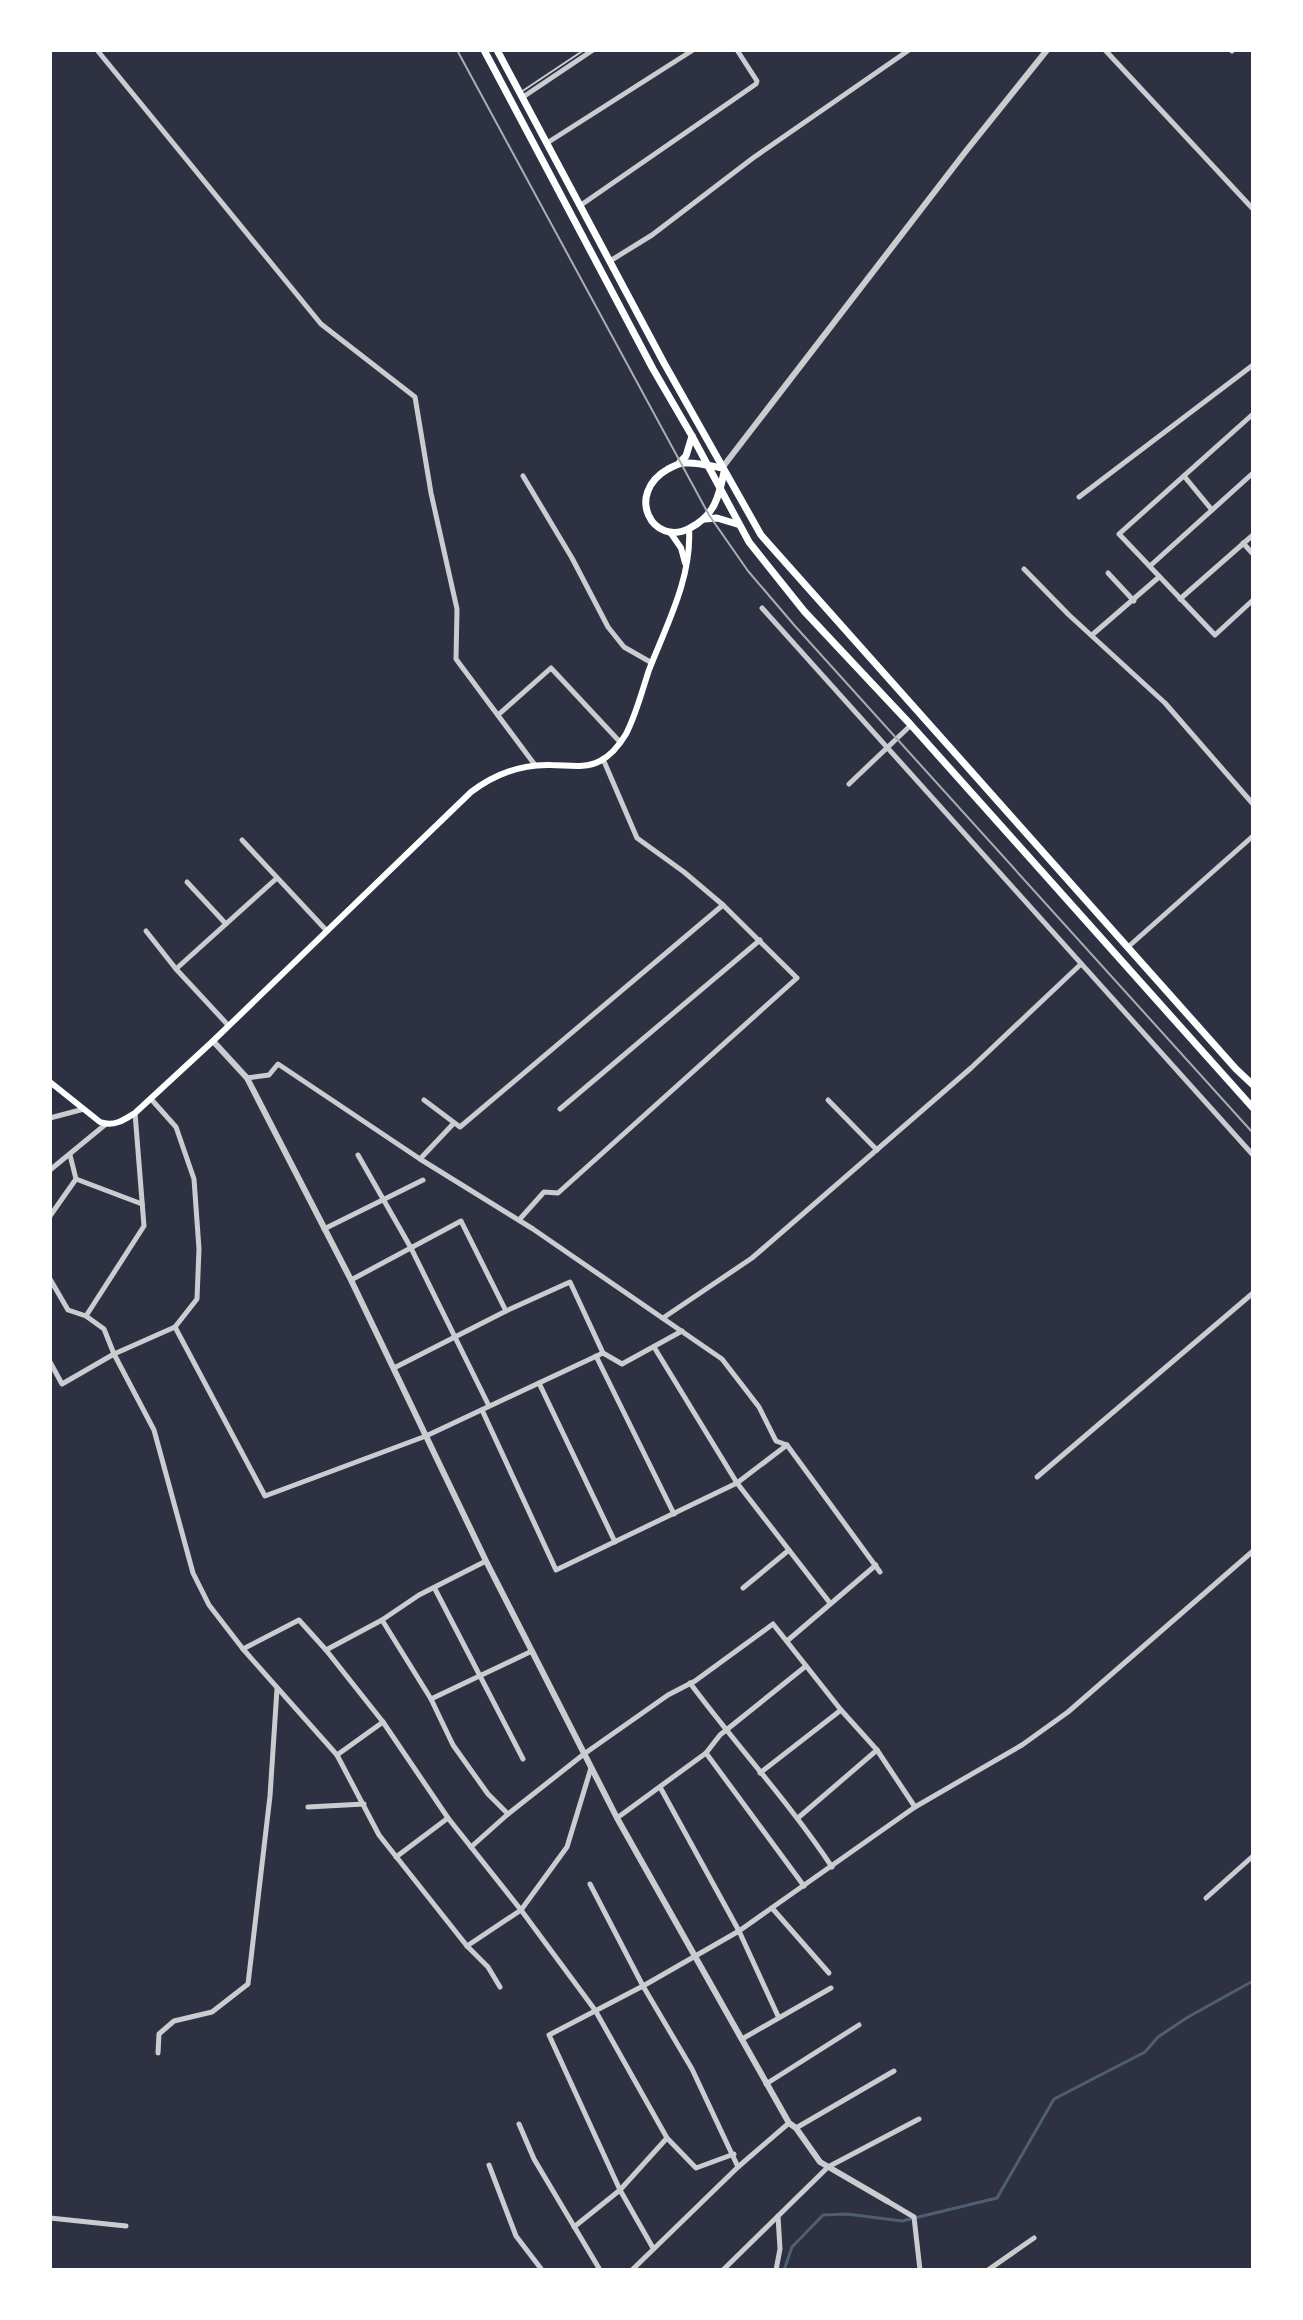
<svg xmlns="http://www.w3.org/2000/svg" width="1303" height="2320" font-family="'Space Grotesk',sans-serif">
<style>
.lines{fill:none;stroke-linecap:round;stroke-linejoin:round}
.stream{stroke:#4f5d75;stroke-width:3}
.service{stroke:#caccd0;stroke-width:2}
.minor{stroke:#caccd0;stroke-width:5}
.tertiary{stroke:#caccd0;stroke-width:6}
.secondary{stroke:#fff;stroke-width:6}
.primary{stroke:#fff;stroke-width:7}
.tram{stroke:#abadb3;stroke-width:2}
</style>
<rect width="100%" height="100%" fill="#2d3142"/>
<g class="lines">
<polyline class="stream" points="784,2270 792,2247 823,2215 847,2214 902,2221 997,2198 1054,2099 1145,2052 1158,2037 1188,2017 1253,1981"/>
<polyline class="service" points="521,92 584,50"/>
<g class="minor">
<polyline points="97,50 321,324 415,397 431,493 457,609 456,659 535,765"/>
<polyline points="1105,50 1253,209"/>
<polyline points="1231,50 1232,51"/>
<polyline points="523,97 593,50"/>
<polyline points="547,143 693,50"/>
<polyline points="581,205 756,84 757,81 737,50"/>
<polyline points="610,261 652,235 753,158 909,50"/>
<polyline points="1253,414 1119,534 1215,635 1253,600"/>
<polyline points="523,476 572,558 608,627 624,647 652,663"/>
<polyline points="1184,476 1212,510"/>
<polyline points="1079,497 1253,365"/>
<polyline points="1243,543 1253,554"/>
<polyline points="1150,566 1253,473"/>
<polyline points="1024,569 1069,615 1165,703 1253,804"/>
<polyline points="1108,573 1134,601"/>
<polyline points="1180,599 1253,535"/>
<polyline points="762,608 1253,1155"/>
<polyline points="1092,635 1159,577"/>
<polyline points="498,715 551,668 620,742"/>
<polyline points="849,784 911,725"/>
<polyline points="242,840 326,930"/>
<polyline points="187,882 226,924"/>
<polyline points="146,931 176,969"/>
<polyline points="1128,947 1253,836"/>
<polyline points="228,1025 176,969 277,878"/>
<polyline points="247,1078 269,1075 278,1064 420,1159 533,1229 722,1359 759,1407 776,1441 787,1445"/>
<polyline points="424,1100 460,1127 723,905"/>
<polyline points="828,1100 877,1150"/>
<polyline points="560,1109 760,940"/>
<polyline points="50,1118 84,1109"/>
<polyline points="358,1155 411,1248 489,1406"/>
<polyline points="420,1159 454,1123"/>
<polyline points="50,1170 106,1124"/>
<polyline points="76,1179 142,1204"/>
<polyline points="50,1216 76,1179 70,1155"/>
<polyline points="519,1220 544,1192 558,1193 797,978 723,905 684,872 637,838 603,759"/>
<polyline points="324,1229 423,1180"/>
<polyline points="50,1279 68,1310 86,1316 104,1329 114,1354 154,1430 193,1573 209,1605 243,1649 337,1755 379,1835 467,1946 488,1967 500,1987"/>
<polyline points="351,1280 461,1221 506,1311"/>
<polyline points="86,1316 144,1226 135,1113"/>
<polyline points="663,1318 752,1258 971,1068 1081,964"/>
<polyline points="175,1327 265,1496 426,1436 603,1353"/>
<polyline points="654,1347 737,1483 830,1603"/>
<polyline points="596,1356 674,1514"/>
<polyline points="50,1362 62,1384 114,1354 175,1327 197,1299 199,1249 194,1179 176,1127 151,1099"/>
<polyline points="394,1368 506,1311 570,1282 603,1353 622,1364 682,1331"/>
<polyline points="539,1383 615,1542"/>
<polyline points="482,1410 556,1570 737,1483 787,1445 880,1572"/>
<polyline points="1037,1477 1253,1293"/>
<polyline points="743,1588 789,1550"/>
<polyline points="435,1589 523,1759"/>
<polyline points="382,1620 431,1699 453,1745 488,1794 508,1814"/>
<polyline points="787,1641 876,1565"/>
<polyline points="243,1649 299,1620 326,1650 383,1722 448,1818 521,1910 595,2010 667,2138"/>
<polyline points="326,1650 382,1620 419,1595 486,1561"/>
<path d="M690,1683C736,1745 789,1802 832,1867"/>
<polyline points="431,1699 532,1651"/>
<polyline points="706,1753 804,1886"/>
<polyline points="337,1755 383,1722"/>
<polyline points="760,1773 841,1710"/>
<polyline points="660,1787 739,1931 778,2016"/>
<polyline points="308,1807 364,1804"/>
<polyline points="799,1817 877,1750"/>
<polyline points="617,1818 706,1753 720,1735 806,1666"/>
<polyline points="471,1847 508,1814 584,1754 668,1695 695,1681 773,1624 841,1710 877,1750 915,1807"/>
<polyline points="396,1857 448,1818"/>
<polyline points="590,1884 643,1986 692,2069 738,2167"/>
<polyline points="1206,1898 1253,1856"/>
<polyline points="772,1908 829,1973"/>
<polyline points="467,1946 521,1910 567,1847 591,1768"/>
<polyline points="742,2039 831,1988"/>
<polyline points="158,2053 159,2034 174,2021 212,2012 248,1984 270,1796 277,1689"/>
<polyline points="766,2084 859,2025"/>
<polyline points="519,2124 534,2159 600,2270"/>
<polyline points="796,2128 894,2071"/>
<polyline points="489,2165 516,2236 542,2270"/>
<polyline points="887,2201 914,2217 920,2270"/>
<polyline points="50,2218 126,2226"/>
<polyline points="574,2227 620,2190 667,2138 696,2168 734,2154"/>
<polyline points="653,2248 620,2190 549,2035 643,1986 739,1931 915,1807 1022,1745 1068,1712 1253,1551"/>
<polyline points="632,2270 738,2167 789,2123"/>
<polyline points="723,2270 828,2167 919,2119"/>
<polyline points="776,2270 780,2249 778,2216"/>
<polyline points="988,2270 1034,2238"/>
</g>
<g class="tertiary">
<polyline points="722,468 966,151 1047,50"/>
<polyline points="213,1041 247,1078 351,1280 486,1561 617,1818 789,2123 796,2128 820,2162 887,2201"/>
</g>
<g class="secondary">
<polyline points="670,532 681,548 685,563"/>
<path d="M50,1082L100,1122C114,1127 124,1120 135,1113L213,1041L471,792C495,774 521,764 551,765C568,765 585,769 600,761C610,756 620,744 626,734C636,715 642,691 649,670C666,626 692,578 689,529"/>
</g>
<g class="primary">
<polyline points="484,50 653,369 692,436 749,542 804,611 911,725 1253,1108"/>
<polyline points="497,50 664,363 761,535 1236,1069 1253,1085"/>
<polyline points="680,462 686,456 692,436"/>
<path d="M722,468C711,466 697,462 685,463C679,463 674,466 668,469C624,494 653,548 690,528C714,516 719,497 724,472"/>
<polyline points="705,519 717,518 737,524"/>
</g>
<polyline class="tram" points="457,50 709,515 748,571 795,626 1253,1133"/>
</g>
<rect width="1303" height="2320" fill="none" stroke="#ffffff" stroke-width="104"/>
</svg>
